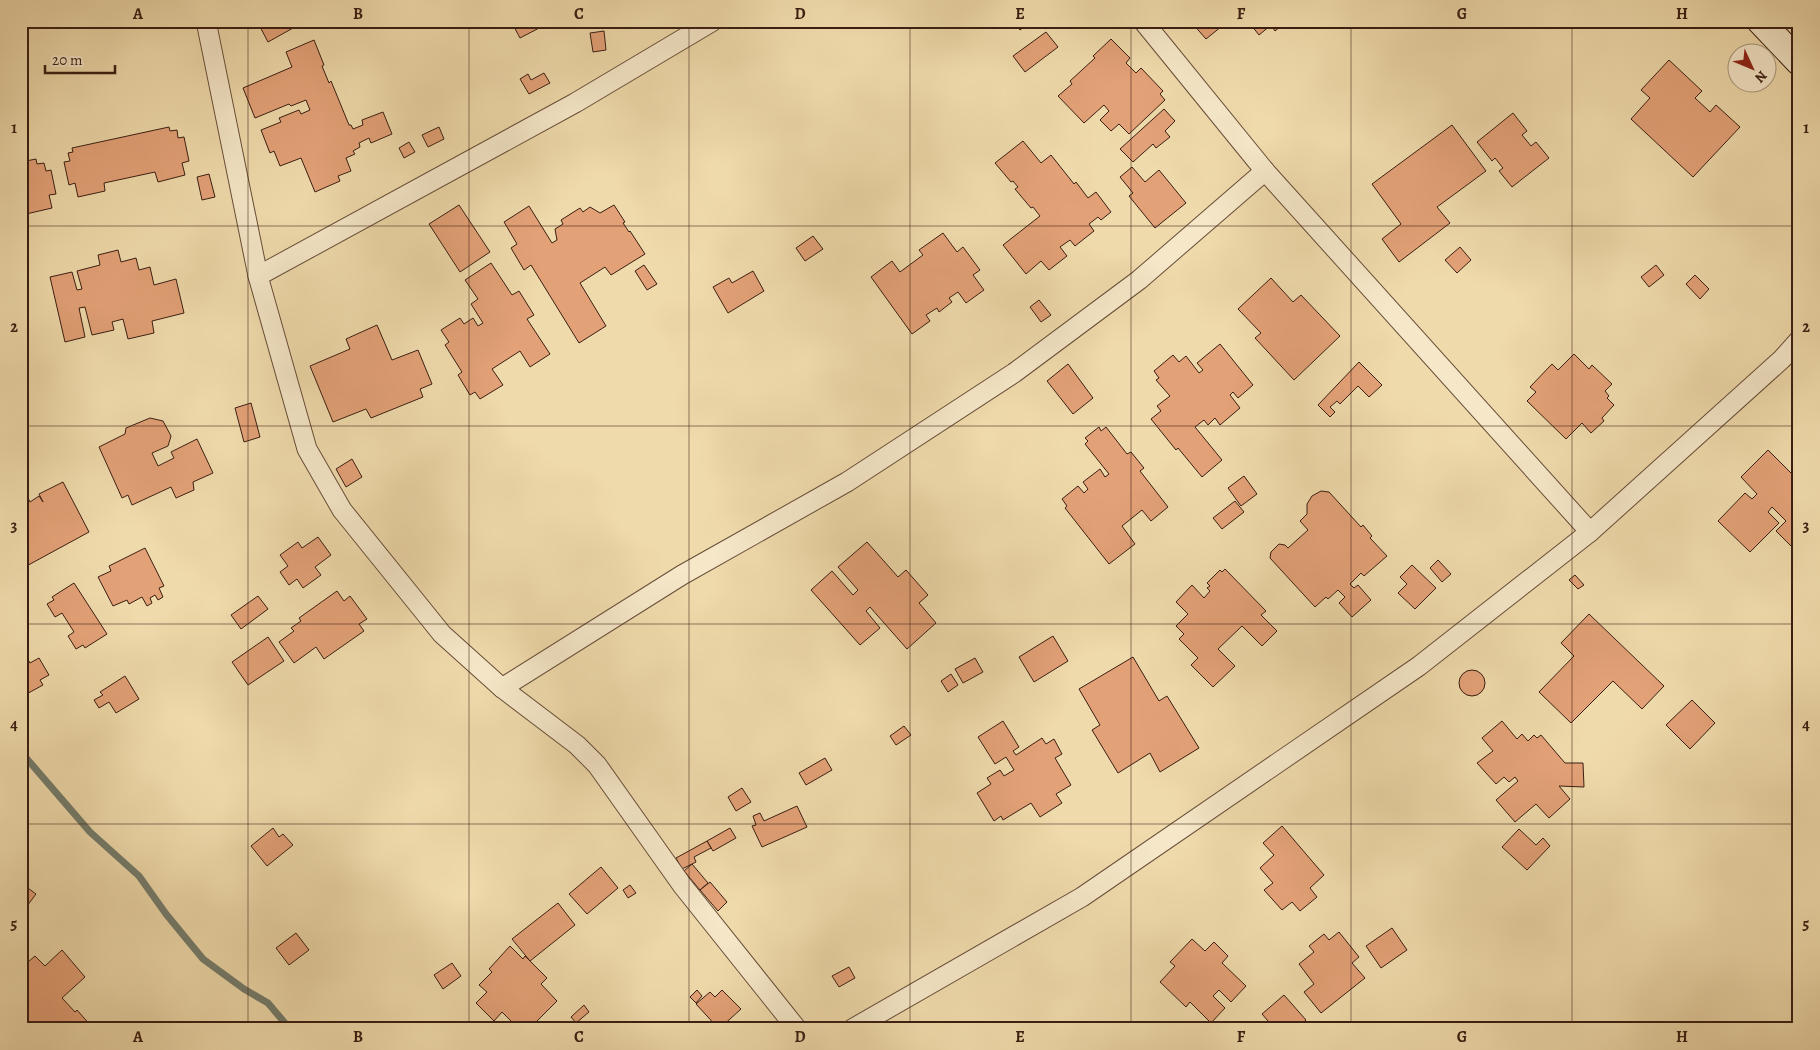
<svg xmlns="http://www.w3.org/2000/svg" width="1820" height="1050" font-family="Alegreya,serif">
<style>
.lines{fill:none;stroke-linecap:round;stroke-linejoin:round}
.stream{stroke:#747c6c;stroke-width:7}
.building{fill:#e3a177;stroke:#3a1e12}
.street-casing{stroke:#674d38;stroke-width:21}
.secondary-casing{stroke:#3a1e12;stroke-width:28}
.street{stroke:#f5e7c8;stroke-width:19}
.secondary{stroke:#f5e7c8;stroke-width:26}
.grid{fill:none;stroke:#3a1e12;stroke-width:1;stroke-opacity:0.55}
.neatline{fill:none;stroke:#3a1e12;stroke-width:2}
.grid-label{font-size:16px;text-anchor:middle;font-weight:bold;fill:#3a1e12}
</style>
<rect width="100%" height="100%" fill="#efdaab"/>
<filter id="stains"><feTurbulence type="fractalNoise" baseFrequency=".004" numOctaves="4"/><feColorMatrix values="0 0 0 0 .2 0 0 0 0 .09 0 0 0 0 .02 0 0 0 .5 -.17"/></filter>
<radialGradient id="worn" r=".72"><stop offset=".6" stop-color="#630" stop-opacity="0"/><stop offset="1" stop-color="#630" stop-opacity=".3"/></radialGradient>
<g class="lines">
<polyline class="stream" points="21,752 90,832 139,876 166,914 203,959 244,989 268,1003 290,1029"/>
</g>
<g class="building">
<polygon points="257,21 301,21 302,23 268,42"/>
<polygon points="511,21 541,21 543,26 520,38"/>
<polygon points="1013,21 1032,21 1020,30"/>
<polygon points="1194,21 1226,21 1227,22 1206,39 1192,23"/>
<polygon points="1248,21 1287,21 1275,31 1271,25 1259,35"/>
<polygon points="604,31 606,50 593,52 590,33"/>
<polygon points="1046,32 1058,47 1025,72 1013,56"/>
<polygon points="1111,39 1130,58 1126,63 1136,73 1141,68 1163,91 1160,94 1165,100 1129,134 1119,124 1111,131 1100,120 1109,111 1104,105 1084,123 1058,96 1072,84 1070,81 1095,58 1093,56"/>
<polygon points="314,40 324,65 322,66 329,83 331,81 349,125 351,125 353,129 363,125 362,120 383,112 392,134 371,143 369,138 359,143 360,147 353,151 355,154 346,158 351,171 338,176 340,181 315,192 301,158 280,166 274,151 270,153 261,130 281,122 279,118 299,110 301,114 310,110 306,100 291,106 289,104 255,118 243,88 292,67 286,52"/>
<polygon points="1669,60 1702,91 1695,98 1710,112 1716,105 1740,127 1693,177 1631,119 1650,98 1641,90"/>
<polygon points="544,73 550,83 529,94 520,79 528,74 531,80"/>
<polygon points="1164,109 1175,121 1165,131 1170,137 1156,148 1153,144 1133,162 1120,149"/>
<polygon points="1513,113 1527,131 1522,135 1531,146 1536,142 1549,158 1512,187 1499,171 1503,168 1495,158 1492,161 1477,142"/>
<polygon points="1452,125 1486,171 1437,207 1450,223 1399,262 1382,239 1401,224 1372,184"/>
<polygon points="169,127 170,131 177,130 178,138 184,137 189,161 182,163 185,175 158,182 155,172 104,183 105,191 78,197 75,183 69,185 64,162 70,161 68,153 73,152 72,148"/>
<polygon points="439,127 444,139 428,147 422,135"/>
<polygon points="1023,141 1041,163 1051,155 1074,184 1076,182 1088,198 1096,192 1111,212 1101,220 1098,217 1089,224 1094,231 1075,246 1070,240 1060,247 1067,256 1049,270 1041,261 1026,274 1003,245 1040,216 1033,207 1031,208 1015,189 1018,187 1013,181 1011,182 995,163"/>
<polygon points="409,142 415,152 404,158 399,148"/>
<polygon points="36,159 37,164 44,163 46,171 51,170 56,194 49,195 52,208 26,214 21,206 21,162"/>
<polygon points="1132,167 1145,182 1159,170 1186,203 1155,228 1129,196 1133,193 1120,177"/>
<polygon points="209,174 215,197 202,200 197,177"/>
<polygon points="459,205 490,252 460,272 429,224"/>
<polygon points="614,205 625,222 623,223 629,232 630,231 645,254 611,275 605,267 580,283 606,326 579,343 531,265 524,270 511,248 517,244 504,222 529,206 552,243 557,240 555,229 563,224 561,220 580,208 583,212 590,207 600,213"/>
<polygon points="943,233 957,252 963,247 980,270 973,275 984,290 966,303 958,292 949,298 952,302 939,312 937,308 926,315 930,321 912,334 871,277 892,261 900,272 923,255 919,250"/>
<polygon points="813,236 823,249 805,261 796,248"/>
<polygon points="1460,247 1471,260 1457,273 1445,260"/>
<polygon points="118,250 121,262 136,258 139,270 150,267 154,285 176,279 184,313 152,321 154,333 128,339 123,319 112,322 114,330 92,335 85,307 79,308 85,337 65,342 50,277 72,272 77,290 82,289 77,271 100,265 98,255"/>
<polygon points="491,263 512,295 519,291 534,315 527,319 550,354 530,367 520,351 492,369 503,385 480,399 475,392 470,395 458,375 462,372 445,345 449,342 441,330 460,318 464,324 473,318 478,326 483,323 471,304 478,299 465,280"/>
<polygon points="644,265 657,284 647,290 635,271"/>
<polygon points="1656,265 1664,275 1649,287 1641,277"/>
<polygon points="753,271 764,291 728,313 713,287 729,278 732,283"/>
<polygon points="1695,275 1709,289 1700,299 1686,284"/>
<polygon points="1271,278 1293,302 1301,295 1340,336 1294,380 1255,338 1261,333 1238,309"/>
<polygon points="1039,300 1051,315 1041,322 1030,307"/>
<polygon points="377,325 392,360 418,350 432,384 420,389 423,397 371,418 366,409 333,422 310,366 350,349 346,339"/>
<polygon points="1220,344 1253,385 1238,398 1233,392 1230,395 1240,408 1220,425 1215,418 1208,425 1204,420 1195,427 1222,460 1202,477 1178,448 1176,450 1151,419 1161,411 1157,406 1170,396 1156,380 1159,378 1154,371 1173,355 1179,362 1186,356 1199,373 1203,370 1197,363"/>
<polygon points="1574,354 1589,369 1592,365 1612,384 1605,391 1609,396 1607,398 1614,405 1602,418 1604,421 1591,433 1582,423 1566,439 1527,401 1536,392 1530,387 1552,364 1558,370"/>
<polygon points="1359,362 1382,385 1369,397 1358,386 1340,404 1337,401 1330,407 1335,412 1330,417 1318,405"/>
<polygon points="1068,364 1093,398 1073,414 1047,381"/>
<polygon points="251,403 260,437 244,442 235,408"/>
<polygon points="150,418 163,421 171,436 168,446 152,453 158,466 174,458 171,452 197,439 213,473 193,482 194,490 176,498 171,487 132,505 128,495 122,498 99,447 125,434 126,428"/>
<polygon points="1099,427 1101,431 1106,427 1127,454 1131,452 1144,468 1140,471 1168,507 1151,521 1142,510 1122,526 1135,544 1109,564 1065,508 1067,506 1062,499 1078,486 1084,493 1088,489 1083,482 1100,469 1105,477 1109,474 1085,444 1088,441 1085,438"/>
<polygon points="1768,450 1792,474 1799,467 1799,542 1793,548 1776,531 1786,521 1772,507 1768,512 1779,523 1750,552 1718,521 1745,493 1752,499 1757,494 1741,477"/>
<polygon points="352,459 362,477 346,487 336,469"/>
<polygon points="1244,476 1257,494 1241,506 1228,488"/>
<polygon points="63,482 89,532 21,569 21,499 27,496 30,502 39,496 43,502 39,494"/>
<polygon points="1321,491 1329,492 1361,527 1363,525 1372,536 1370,538 1387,556 1364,576 1361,573 1350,584 1354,588 1358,585 1371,600 1352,617 1339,603 1345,597 1338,590 1328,599 1326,597 1315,607 1270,558 1271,552 1279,544 1285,545 1288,548 1308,530 1300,521 1307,514 1307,504 1312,496"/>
<polygon points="1235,501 1244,512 1222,529 1213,518"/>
<polygon points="318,537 331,555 315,567 321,575 303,588 297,579 289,585 280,572 288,566 280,555 298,542 302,548"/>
<polygon points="867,542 898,577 906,570 928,595 919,603 936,623 907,649 870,607 866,611 880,628 860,645 811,590 832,571 853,595 858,590 838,567"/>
<polygon points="145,548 164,586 159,588 163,597 158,600 155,595 150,598 152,603 147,606 142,597 129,604 127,600 113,606 98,577 111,571 109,566"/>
<polygon points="1438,560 1451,574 1442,582 1430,568"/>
<polygon points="1412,565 1436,588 1415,609 1398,593 1407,584 1400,577"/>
<polygon points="1225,569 1266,611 1261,615 1277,631 1262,646 1242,626 1218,649 1235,666 1213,687 1191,665 1198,658 1179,639 1184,634 1176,626 1188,614 1176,602 1192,585 1204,598 1210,591 1207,588 1210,586 1207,583 1220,570 1222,572"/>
<polygon points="1575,575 1584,585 1578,589 1569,580"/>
<polygon points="74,583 107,634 85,648 83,645 76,649 68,636 74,632 62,613 55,617 47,604 54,600 52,597"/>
<polygon points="337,591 344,601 350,596 367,619 359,624 364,631 324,659 316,647 294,663 279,642 294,631 291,628 301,621 299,618"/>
<polygon points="258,596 268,609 241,629 231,615"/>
<polygon points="1589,614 1664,686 1642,709 1613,681 1571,723 1539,692 1574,656 1561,643"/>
<polygon points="21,626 28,638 21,642"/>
<polygon points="1053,636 1068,661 1034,682 1019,657"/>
<polygon points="268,637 284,661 248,685 232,662"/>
<polygon points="21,647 30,663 39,658 49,675 40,680 43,685 21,697"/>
<polygon points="1133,657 1159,701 1167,696 1199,748 1160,772 1150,753 1118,773 1092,730 1100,725 1079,689"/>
<polygon points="975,658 983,672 963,683 955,669"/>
<circle cx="1472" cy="683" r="13"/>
<polygon points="951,674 958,685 948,692 941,681"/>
<polygon points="125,676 139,699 116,713 109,702 99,708 94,700 103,695 100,692"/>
<polygon points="1692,700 1715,723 1690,749 1666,725"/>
<polygon points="1003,721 1019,747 1013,751 1016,755 1042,738 1046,744 1054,739 1062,754 1055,758 1071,785 1056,794 1062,803 1040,817 1031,803 1003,820 1001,816 994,821 977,793 991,784 987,778 1000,770 1004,776 1014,770 1006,757 995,764 978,737"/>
<polygon points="1502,721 1517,739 1522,734 1528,741 1534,735 1537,738 1541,735 1565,763 1583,763 1584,787 1559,786 1570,799 1549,818 1536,804 1515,822 1496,800 1518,781 1515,777 1509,782 1504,777 1496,784 1477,763 1493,751 1482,738"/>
<polygon points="904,726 911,735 896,745 890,736"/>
<polygon points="825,758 832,770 806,785 799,773"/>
<polygon points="742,788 751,802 736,811 728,797"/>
<polygon points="797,806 807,827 762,847 752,826 756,825 753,816 760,813 764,821"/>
<polygon points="1282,826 1324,875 1310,888 1317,897 1300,911 1292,902 1282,910 1264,890 1273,883 1260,868 1274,855 1263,843"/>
<polygon points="273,828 279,837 283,834 293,845 267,866 251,846"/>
<polygon points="730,828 736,838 713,851 707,841"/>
<polygon points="1519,829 1536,845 1543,838 1550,846 1527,870 1502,847"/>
<polygon points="707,841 711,848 694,857 696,862 682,869 676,858"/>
<polygon points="692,864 708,883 700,890 684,871"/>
<polygon points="601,867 618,888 587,914 569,894"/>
<polygon points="710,882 727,902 718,911 700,890"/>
<polygon points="21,883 36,894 21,914"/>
<polygon points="630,885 636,893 628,898 623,890"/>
<polygon points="558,903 575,925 530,961 512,939"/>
<polygon points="1392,928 1407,950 1381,968 1366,946"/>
<polygon points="1339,932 1359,957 1352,963 1365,978 1321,1013 1304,992 1314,984 1299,964 1314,952 1309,946 1324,934 1329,940"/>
<polygon points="296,933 309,950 289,965 276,948"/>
<polygon points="1192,939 1205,951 1214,942 1228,956 1222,963 1246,986 1231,1002 1219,990 1213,996 1225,1008 1211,1023 1190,1002 1186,1007 1160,982 1175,966 1170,962"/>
<polygon points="510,946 523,959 525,956 547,978 541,984 557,1001 529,1029 519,1029 502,1012 494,1021 476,1003 487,992 479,985 492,972 489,969"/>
<polygon points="62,950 85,977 62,998 75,1012 77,1010 92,1027 90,1029 21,1029 21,986 23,984 21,982 21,968 35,956 45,966"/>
<polygon points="452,963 461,976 443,989 434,975"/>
<polygon points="849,967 855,978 839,987 832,976"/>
<polygon points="697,990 702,996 696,1003 690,997"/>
<polygon points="722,990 741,1009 719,1029 696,1004 710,992 715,997"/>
<polygon points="1284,995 1306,1020 1296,1029 1275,1029 1262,1014"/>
<polygon points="584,1005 589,1012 576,1023 571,1017"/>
</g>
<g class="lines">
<g class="street-casing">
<g id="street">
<polyline points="206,21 258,276 307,449 342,510 442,634 502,688 577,745 597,765 682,885 797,1029"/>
<polyline points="1143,21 1265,171 1590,532"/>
<polyline points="258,276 575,103 713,21"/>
<polyline points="502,688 682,575 847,482 1014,373 1139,280 1265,171"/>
<polyline points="852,1029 1082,897 1419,666 1590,532 1782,359 1799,340"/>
</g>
</g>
<g class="secondary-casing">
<polyline id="secondary" points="1760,21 1799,62"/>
</g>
<use href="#street" class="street"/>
<use href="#secondary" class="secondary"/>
</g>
<path class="grid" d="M248,21V1029M469,21V1029M689,21V1029M910,21V1029M1131,21V1029M1351,21V1029M1572,21V1029M21,226H1799M21,426H1799M21,624H1799M21,824H1799"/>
<rect width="1820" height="1050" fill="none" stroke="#efdaab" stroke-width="55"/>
<g transform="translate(1752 68) rotate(134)"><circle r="24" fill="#f5e7c8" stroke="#aa977f"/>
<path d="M0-4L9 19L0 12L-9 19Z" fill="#8f2418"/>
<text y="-8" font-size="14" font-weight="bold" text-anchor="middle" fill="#3a1e12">N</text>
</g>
<path d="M45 65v8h70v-8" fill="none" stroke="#3a1e12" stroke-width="2.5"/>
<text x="52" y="65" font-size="15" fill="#3a1e12" stroke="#f5e7c8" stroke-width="4" paint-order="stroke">20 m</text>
<rect x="28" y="28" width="1764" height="994" class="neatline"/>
<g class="grid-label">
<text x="138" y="19">A</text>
<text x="358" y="19">B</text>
<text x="579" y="19">C</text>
<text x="800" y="19">D</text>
<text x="1020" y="19">E</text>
<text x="1241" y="19">F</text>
<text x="1462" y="19">G</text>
<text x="1682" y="19">H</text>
<text x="14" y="133">1</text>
<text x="1806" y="133">1</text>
<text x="14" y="332">2</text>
<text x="1806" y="332">2</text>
<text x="14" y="531">3</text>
<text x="1806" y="531">3</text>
<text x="14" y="730">4</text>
<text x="1806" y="730">4</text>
<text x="14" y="929">5</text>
<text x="1806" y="929">5</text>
<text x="138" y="1042">A</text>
<text x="358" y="1042">B</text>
<text x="579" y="1042">C</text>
<text x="800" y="1042">D</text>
<text x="1020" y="1042">E</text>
<text x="1241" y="1042">F</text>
<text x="1462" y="1042">G</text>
<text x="1682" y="1042">H</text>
</g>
<rect width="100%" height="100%" filter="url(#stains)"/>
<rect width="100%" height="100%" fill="url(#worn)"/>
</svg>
